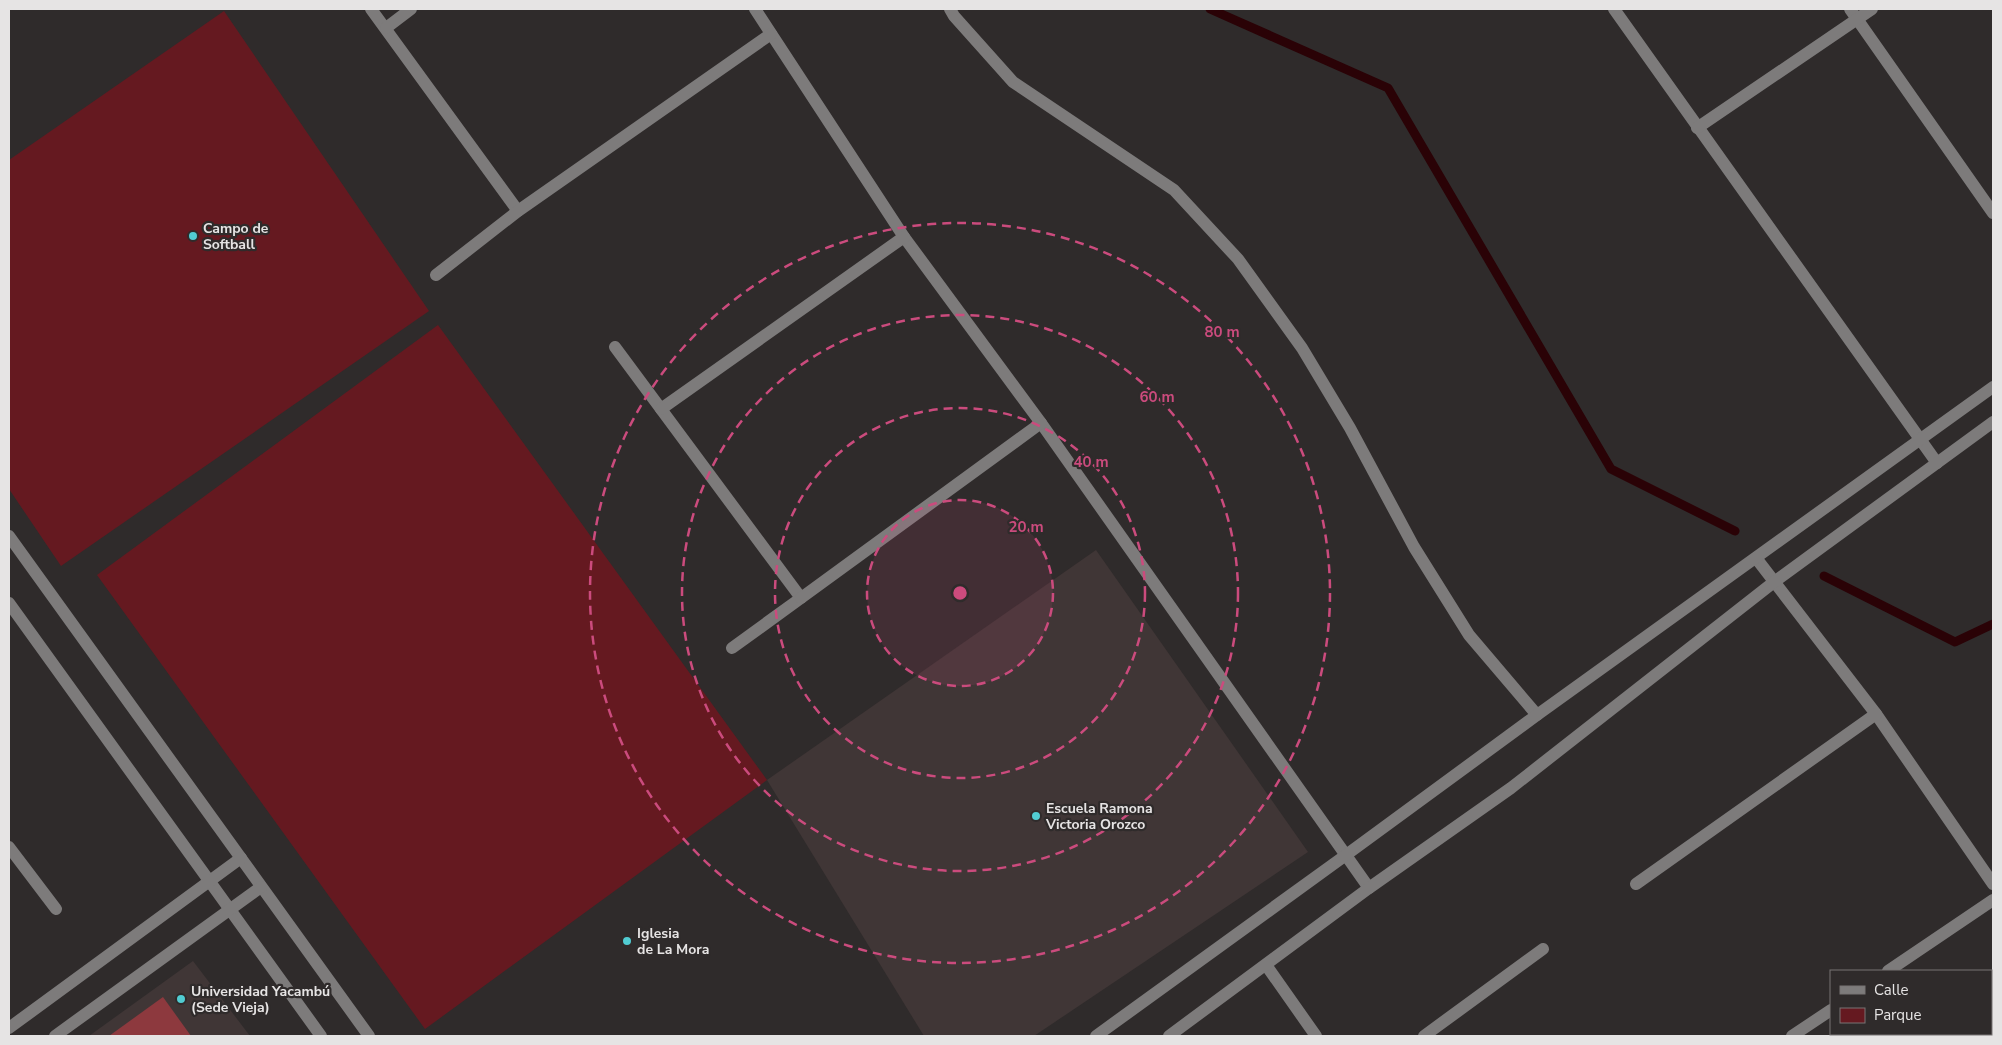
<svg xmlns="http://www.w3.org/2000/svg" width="2002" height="1045" font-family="'Nunito Sans',sans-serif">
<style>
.built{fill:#403636}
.green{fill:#651920}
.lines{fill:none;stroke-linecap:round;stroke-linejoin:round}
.stream{stroke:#2a0206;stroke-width:9}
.building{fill:#8d393e}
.minor{stroke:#7d7b7b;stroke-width:12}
.ring{fill:none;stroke:#cb4b7d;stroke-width:2.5;stroke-dasharray:9 6}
.poi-dot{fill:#51ccd2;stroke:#2f2b2b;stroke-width:2}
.labels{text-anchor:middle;stroke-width:4.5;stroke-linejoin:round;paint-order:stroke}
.poi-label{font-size:14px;font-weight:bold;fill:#e6e4e4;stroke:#2f2b2b;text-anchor:start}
.centre{fill:#cb4b7d;stroke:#2f2b2b;stroke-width:2.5}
.ring-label{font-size:15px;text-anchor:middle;font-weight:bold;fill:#cb4b7d;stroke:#2f2b2b;stroke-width:4.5;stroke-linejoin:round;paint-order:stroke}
</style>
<rect width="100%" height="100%" fill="#2f2b2b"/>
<g class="built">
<polygon points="1096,550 1308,852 1034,1036 924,1036 767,780"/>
<polygon points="193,961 250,1036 89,1036"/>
</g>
<g class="green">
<polygon points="224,11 429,311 61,566 9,489 9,160"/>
<polygon points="438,325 767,780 425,1029 97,575"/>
</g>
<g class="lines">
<g class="stream">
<polyline points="1210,9 1388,88 1611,469 1735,531"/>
<polyline points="1824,576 1955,642 1993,624"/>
</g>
</g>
<polygon class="building" points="163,997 191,1036 109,1036"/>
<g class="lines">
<g class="minor">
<polyline points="371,9 518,211"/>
<polyline points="755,9 904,237 1041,423 1369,888"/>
<polyline points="950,9 954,16 1013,82 1174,190 1238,259 1302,348 1350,428 1414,547 1469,635 1537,715"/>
<polyline points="1614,9 1937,463"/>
<polyline points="1850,9 1993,213"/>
<polyline points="386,28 411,9"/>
<polyline points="1697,128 1872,9"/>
<polyline points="436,275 518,211 771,34"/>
<polyline points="615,347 801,598 732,648"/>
<polyline points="661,409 904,237"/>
<polyline points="9,536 369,1036"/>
<polyline points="1756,558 1876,714 1993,884"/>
<polyline points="801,598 1041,423"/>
<polyline points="9,603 321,1036"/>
<polyline points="9,847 56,909"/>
<polyline points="1636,884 1876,714"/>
<polyline points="1266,965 1316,1036"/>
<polyline points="1888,971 1993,900"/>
<polyline points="9,1028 241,858"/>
<polyline points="55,1036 261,887"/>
<polyline points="1096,1036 1346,855 1537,715 1993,387"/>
<polyline points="1169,1036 1369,888 1511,788 1774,582 1993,422"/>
<polyline points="1424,1036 1543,949"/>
<polyline points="1792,1036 1831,1010"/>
</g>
</g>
<circle cx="960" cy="593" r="93" fill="#cb4b7d" fill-opacity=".12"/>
<g class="ring">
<circle cx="960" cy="593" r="93"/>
<circle cx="960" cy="593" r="185"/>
<circle cx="960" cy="593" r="278"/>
<circle cx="960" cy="593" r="370"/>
</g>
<g class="poi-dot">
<circle cx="193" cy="236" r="5"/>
<circle cx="1036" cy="816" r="5"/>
<circle cx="627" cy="941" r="5"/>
<circle cx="181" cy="999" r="5"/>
</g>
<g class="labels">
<g class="poi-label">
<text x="203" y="233">Campo de<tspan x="203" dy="16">Softball</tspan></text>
<text x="1046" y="813">Escuela Ramona<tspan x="1046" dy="16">Victoria Orozco</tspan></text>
<text x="637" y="938">Iglesia<tspan x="637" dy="16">de La Mora</tspan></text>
<text x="191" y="996">Universidad Yacambú<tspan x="191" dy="16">(Sede Vieja)</tspan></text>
</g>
</g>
<circle cx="960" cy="593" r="8" class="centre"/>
<g class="ring-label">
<text x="1222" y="337">80 m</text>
<text x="1157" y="402">60 m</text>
<text x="1091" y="467">40 m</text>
<text x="1026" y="532">20 m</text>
</g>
<rect width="2002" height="1045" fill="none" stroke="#e6e4e4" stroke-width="20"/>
<rect x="1830" y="970" width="162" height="65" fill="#2f2b2b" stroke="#787575"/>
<rect x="1840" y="986" width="25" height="8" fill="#7d7b7b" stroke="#787575"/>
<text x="1874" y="995" font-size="15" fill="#e6e4e4">Calle</text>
<rect x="1840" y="1008" width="25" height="15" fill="#651920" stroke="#787575"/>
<text x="1874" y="1020" font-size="15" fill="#e6e4e4">Parque</text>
</svg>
